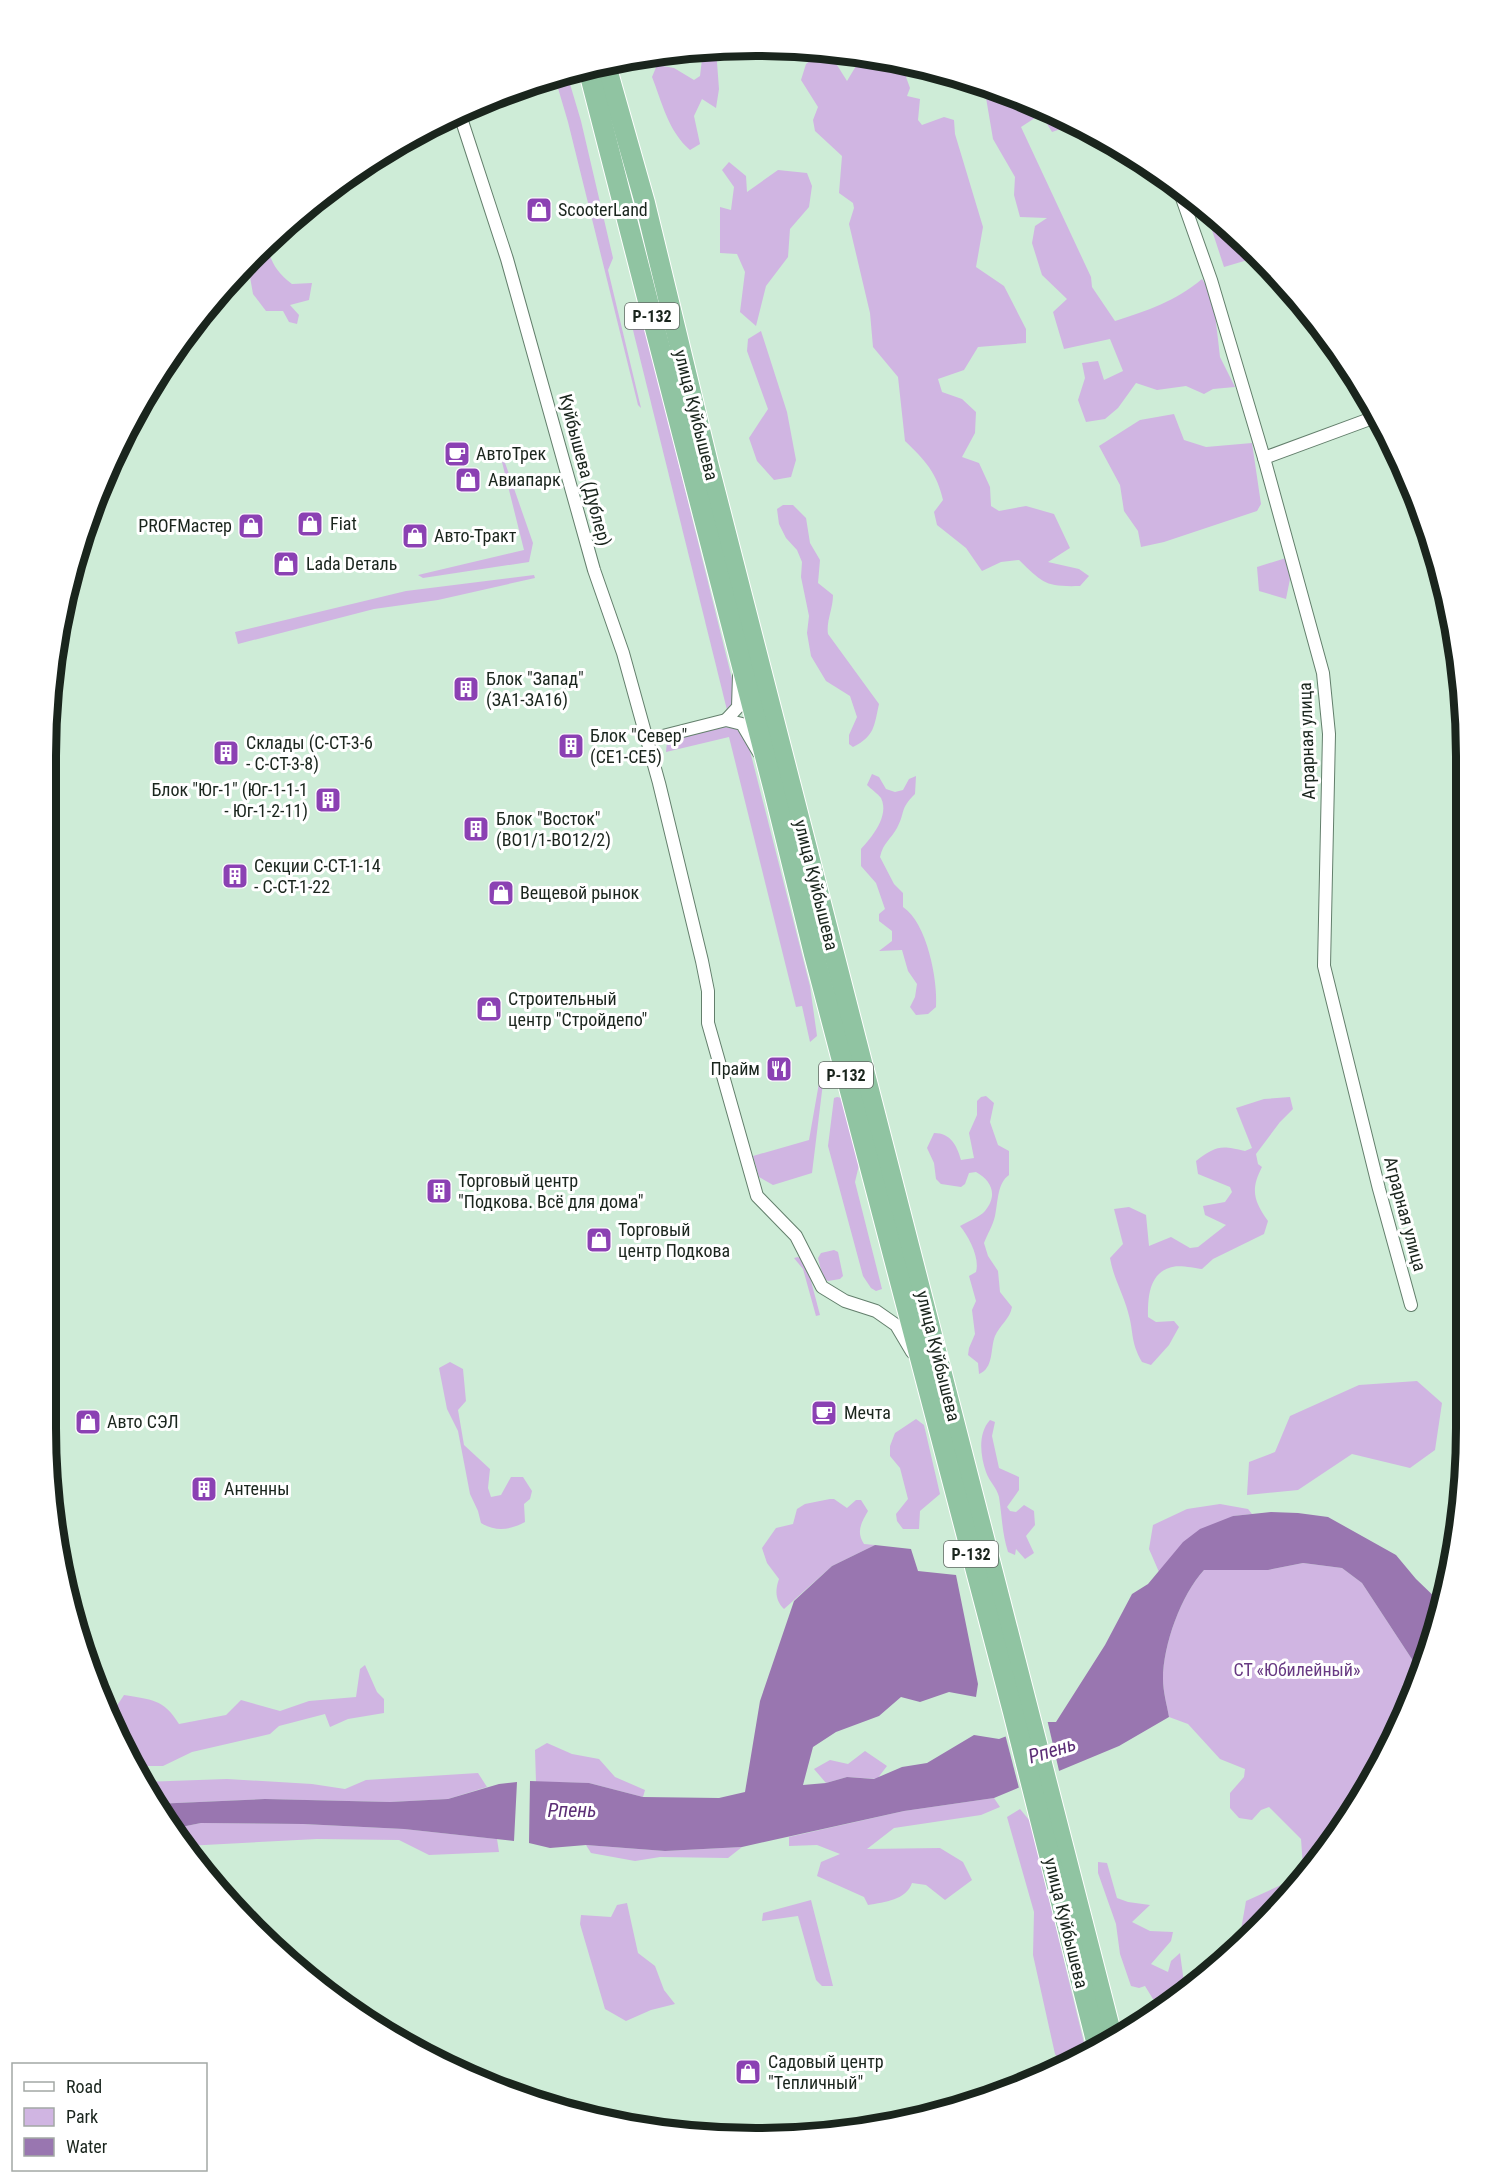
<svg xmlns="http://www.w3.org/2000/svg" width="1512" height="2183" font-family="'Roboto Condensed',sans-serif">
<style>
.green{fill:#d0b5e2}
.water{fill:#9976b0}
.pier{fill:#ceecd7}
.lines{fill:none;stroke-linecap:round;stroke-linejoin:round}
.minor-casing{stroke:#637f6c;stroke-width:14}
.trunk-casing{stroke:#fff;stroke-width:22}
.minor{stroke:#fff;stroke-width:12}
.trunk{stroke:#90c4a2;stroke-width:20}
.labels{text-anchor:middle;stroke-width:6;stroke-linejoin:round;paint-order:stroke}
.shield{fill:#fff;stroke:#5f6661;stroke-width:1.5}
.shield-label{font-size:16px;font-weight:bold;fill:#1a251d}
.poi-label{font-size:18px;fill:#1a251d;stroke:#fff;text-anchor:start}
.street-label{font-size:18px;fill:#1a251d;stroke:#fff}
.park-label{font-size:18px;fill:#683a83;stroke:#fff}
.water-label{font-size:20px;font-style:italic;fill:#5c2e76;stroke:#fff}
.rim{fill:none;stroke:#1a251d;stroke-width:8}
</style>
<rect width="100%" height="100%" fill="#ceecd7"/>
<g class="green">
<path d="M716,49L719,89L716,108L702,99L694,116L700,144L690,150C668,131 662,102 652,77L657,65L674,68L694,80L700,76L702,59L698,51Z"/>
<path d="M822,51L832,57L847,81L859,61L880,64L902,61L912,64L906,77L910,88L907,96L920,99L918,120L922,125L944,117L954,120L955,134L983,227L976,267L1004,286L1026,329V343L978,347L964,370L938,379L942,392L962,399L976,412L975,433L962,457L979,463L990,487L991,506L999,511L1026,506L1054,514L1070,548L1048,562L1079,569L1089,576L1080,586C1045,587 1043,583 1019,560L1001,562L982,571L966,548L937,525L934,512L943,500C937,473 925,460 905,441L898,377L873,347L870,313L849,224L854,208L853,203L839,193L842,156L815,131L813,120L818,107L801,80L806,64Z"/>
<polygon points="567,74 581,121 613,258 608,270 641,408 638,405 568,122 555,78"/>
<path d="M984,86L1028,99L1075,124L1052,132L1041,114L1021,127L1091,277L1092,287L1115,321C1149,310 1174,302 1202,279L1213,296L1220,357L1235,387L1213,389L1204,394L1186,386L1157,390L1136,383L1118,408L1105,419L1086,422L1078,400L1085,378L1082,363L1098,361L1104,380L1123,371L1110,339L1064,349L1053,312L1067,299L1042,275L1032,243L1035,226L1047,218L1020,217L1014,195L1015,177L993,139Z"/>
<polygon points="729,162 746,176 747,192 778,170 807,173 812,186 809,207 790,229 788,257 766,286 756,326 740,312 745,272 737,254 720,253 720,207 731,210 734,187 722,170"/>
<polygon points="1214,217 1259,253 1261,256 1224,267 1208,218"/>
<path d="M266,243C271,262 276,272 292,284L312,283L309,300L290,305L299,315L297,324L289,322L283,311H266L253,294L247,260Z"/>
<polygon points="635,318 645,328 735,691 733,705 727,710 631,322"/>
<polygon points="761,331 787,412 796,460 791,477 774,480 757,461 749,438 768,409 747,351 748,339"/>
<polygon points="1174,414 1184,440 1206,447 1252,443 1261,504 1257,511 1164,542 1141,547 1138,531 1124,511 1120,485 1099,446 1140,420"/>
<polygon points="503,457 533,543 529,562 423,578 418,575 524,550 501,458"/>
<path d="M783,505H793L806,518L810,543L820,560L818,583L833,595C833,609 826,621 828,634L879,704C874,726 875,736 853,747L849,744V735L857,717L850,696L826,681L811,656L807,633L809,616L801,577L802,562L797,550L786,538L779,524L777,509Z"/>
<polygon points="1286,558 1290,579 1286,599 1259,591 1257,567"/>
<polygon points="534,575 535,578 438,600 374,609 238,644 235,632 406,591"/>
<path d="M725,727C736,728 741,729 747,739L810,986L817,1036L810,1042L802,1006L796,1007L729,737L666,752L667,741Z"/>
<path d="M872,774L879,777L886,789L895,792L903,790L909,779L916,776L915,794C899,810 906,811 897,828C891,839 883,843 880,857L894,884L903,893V907C927,923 938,980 936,1007L928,1014L916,1015L910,1007L915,997L917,984L908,971L902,950L879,951L892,941V931L879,921V914L885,909L876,883L861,866V849C871,838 890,816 881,798C878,794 871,789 867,785Z"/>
<polygon points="819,1083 823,1083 812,1173 773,1185 759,1177 753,1156 809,1140"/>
<path d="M986,1096L994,1103L990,1122L998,1145L1009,1151V1175C997,1183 998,1203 995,1216C993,1225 987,1235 984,1243L988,1256L998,1271L1000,1292L1012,1307C1010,1319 999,1326 995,1336C990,1349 994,1368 979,1374L978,1363L968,1355L969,1348L975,1334L972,1310L976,1301L969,1276L976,1272C980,1258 969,1237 960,1226C967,1222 980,1217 985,1211C998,1195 992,1181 976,1172L969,1173L965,1184L961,1187L941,1184L936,1179L934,1163L927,1148L934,1133C951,1133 957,1146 961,1160L974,1158L969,1133L977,1115V1101L981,1097Z"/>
<polygon points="837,1097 842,1098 859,1165 855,1182 882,1289 876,1291 871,1288 863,1276 828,1146 834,1098"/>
<path d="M1290,1097L1293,1109L1280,1122L1256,1154L1258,1164L1262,1167C1250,1190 1254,1201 1268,1221L1264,1234L1213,1259L1202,1269C1193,1268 1177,1264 1169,1268C1148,1275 1148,1300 1148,1317L1156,1322L1174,1321L1179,1327L1169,1345L1151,1365L1142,1362C1130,1341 1134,1332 1128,1312C1123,1293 1113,1277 1110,1258L1123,1244L1114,1209L1129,1207L1146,1215L1149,1246L1171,1237L1190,1248L1198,1247L1226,1225L1205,1215L1203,1206L1225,1202L1232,1192L1230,1187L1198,1174L1196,1161C1216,1146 1220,1145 1245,1151L1252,1148L1236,1108L1264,1099Z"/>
<polygon points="834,1250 838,1252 843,1276 840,1279 828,1281 823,1278 818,1258 821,1253"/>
<polygon points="798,1257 806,1262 820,1315 816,1316 803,1269 794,1258"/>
<path d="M450,1362L463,1369L466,1401L458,1410L464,1445L490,1469L488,1488L491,1497L501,1495L511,1477H523L532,1491L530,1499L524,1504L525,1522C510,1530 496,1532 481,1523L478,1511L470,1494L458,1431L447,1409L439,1368Z"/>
<polygon points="1417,1381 1442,1403 1435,1450 1410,1468 1352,1454 1298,1490 1247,1495 1249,1462 1275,1452 1290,1416 1359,1385"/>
<polygon points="916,1419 924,1425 940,1494 920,1511 919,1529 903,1529 897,1521 896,1514 908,1499 900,1468 890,1456 890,1446 895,1433"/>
<path d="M990,1420L995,1422L992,1436L999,1468L1019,1477V1490L1007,1507L1010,1511L1016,1512L1024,1505L1034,1511L1035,1525L1026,1536L1034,1553L1025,1559L1016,1549L1015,1555L1008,1552C1002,1533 1002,1516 999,1497C997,1488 989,1481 986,1472C980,1455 978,1433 990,1420Z"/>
<path d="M830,1499H834L847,1508L856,1500H861L868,1511C861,1523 856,1532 864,1544L875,1545L832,1566L784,1609C775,1600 775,1590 779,1579L767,1563L762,1548L776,1528L793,1524L797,1509L805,1504Z"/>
<polygon points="1220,1504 1248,1509 1252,1514 1233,1516 1165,1565 1159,1572 1149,1549 1153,1525 1187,1509"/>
<path d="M1303,1563L1342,1568L1362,1583L1421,1673L1413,1699L1347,1822L1314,1862L1303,1867L1301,1839L1269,1807L1261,1810L1252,1820L1239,1818L1230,1808V1793L1244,1777L1245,1769L1220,1759L1188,1724L1169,1717C1167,1705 1163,1692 1163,1679C1163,1645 1181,1595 1204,1570H1268Z"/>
<path d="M365,1665L377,1692L384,1699V1713L348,1719L330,1727L325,1714L279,1726L270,1734L192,1752L163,1766H146L128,1758L119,1743L122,1725L116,1707L124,1695C151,1700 163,1698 179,1724L226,1715L241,1700L280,1711L309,1701L356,1697L360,1669Z"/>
<polygon points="547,1743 572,1754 599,1759 615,1777 645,1790 643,1797 589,1783 536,1782 535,1750"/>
<polygon points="865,1751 887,1766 877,1779 847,1777 826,1783 814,1769 830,1760 848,1764"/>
<polygon points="478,1773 487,1787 448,1799 390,1802 265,1799 154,1804 142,1782 227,1779 312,1784 345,1789 366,1780"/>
<path d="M994,1798L1000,1807L981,1815L894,1828L867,1849L940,1848L963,1862L972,1880L945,1900L926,1885L912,1883C906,1900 885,1902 868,1905L864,1897L817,1876L821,1862L840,1854L817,1845L789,1846V1837L904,1811Z"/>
<polygon points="1020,1809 1030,1821 1087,2055 1063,2067 1055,2054 1033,1955 1034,1912 1007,1817"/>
<polygon points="201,1823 303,1824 404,1829 497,1839 499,1852 429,1855 399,1840 317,1839 186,1846 171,1829"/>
<polygon points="586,1845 665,1851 742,1847 728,1858 660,1857 635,1861 591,1853"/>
<path d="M1098,1862L1107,1863L1117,1898L1128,1902L1150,1905L1132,1922L1150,1931L1173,1932L1171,1941L1151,1964L1168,1972L1171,1961L1180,1953L1185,1990C1178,1996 1162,2000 1153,1999L1145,1986L1139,1988L1131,1986L1120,1954L1116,1924L1098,1873Z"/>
<polygon points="1303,1875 1259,1930 1238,1947 1246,1901"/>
<polygon points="811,1900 833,1986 822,1986 816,1980 798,1916 762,1921 763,1913"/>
<polygon points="627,1903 638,1953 655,1966 664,1990 675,2004 651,2010 626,2021 605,2009 580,1924 581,1915 611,1917 617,1905"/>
</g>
<g class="water">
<path d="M1271,1512L1298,1513L1328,1517L1396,1555L1416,1579L1442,1604L1421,1673L1362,1583L1342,1568L1303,1563L1268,1570H1204C1181,1595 1163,1645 1163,1679C1163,1692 1167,1705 1169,1717L1119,1746L994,1798L904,1811L742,1847L665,1851L586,1845L550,1848L529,1843L530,1781L589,1783L643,1797L719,1798L745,1792L760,1701L794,1601L832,1566L875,1545L911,1549L918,1571L956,1575L978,1684L976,1697L949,1692L920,1702L901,1697L879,1716L836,1732L813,1747L803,1785L826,1783L847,1777L874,1779L902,1767L927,1763L974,1735L999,1739L1044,1722H1056L1105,1645L1132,1594L1148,1584L1183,1542L1200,1529L1233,1516Z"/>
<polygon points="517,1782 514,1841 404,1829 303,1824 201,1823 171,1829 154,1804 265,1799 390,1802 448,1799 499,1784"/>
</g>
<polygon class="pier" points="1047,1719 1060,1775 1020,1792 1005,1734"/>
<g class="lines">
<g class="minor-casing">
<g id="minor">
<polyline points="459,112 507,259 594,570 623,653 659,783 702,961 708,991 708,1023 757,1196 796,1236 822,1287 845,1301 876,1311 896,1325 912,1352"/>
<polyline points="1178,187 1211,280 1264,458 1323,673 1329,734 1324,966 1379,1189 1411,1305"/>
<polyline points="1264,458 1378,416"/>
<polyline points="726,720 738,707 739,675"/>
<polyline points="647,740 726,720 742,724 759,753"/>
</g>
</g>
<g class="trunk-casing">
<g id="trunk">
<polyline points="605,62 645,203 708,463 1113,2040"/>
<polyline points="588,68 774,791 814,954 1013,1712 1098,2049"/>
</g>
</g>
<use href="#minor" class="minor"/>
<use href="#trunk" class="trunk"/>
</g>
<defs>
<g id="shop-square" transform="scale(1.35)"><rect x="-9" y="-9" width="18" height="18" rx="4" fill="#8b41b3" stroke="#fff"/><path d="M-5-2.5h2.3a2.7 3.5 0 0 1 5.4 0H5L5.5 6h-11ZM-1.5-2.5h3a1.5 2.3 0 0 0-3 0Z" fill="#fff"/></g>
<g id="cafe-square" transform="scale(1.35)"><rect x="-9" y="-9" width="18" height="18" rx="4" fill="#8b41b3" stroke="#fff"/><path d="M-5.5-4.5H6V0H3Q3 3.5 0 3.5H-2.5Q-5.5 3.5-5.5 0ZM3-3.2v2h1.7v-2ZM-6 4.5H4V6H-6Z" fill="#fff"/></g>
<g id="building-square" transform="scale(1.35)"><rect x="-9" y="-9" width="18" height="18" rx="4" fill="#8b41b3" stroke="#fff"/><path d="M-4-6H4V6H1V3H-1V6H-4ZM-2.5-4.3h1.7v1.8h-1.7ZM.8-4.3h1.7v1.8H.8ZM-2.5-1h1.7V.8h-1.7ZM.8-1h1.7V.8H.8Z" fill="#fff"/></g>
<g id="restaurant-square" transform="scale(1.35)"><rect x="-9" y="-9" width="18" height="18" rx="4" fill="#8b41b3" stroke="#fff"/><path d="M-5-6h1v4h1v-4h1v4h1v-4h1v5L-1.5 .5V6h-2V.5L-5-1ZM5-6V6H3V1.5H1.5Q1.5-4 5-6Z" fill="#fff"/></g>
</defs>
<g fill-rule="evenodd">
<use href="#shop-square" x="539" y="210"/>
<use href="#cafe-square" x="457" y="454"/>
<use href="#shop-square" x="468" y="480"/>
<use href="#shop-square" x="310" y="524"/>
<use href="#shop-square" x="251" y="526"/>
<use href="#shop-square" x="415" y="536"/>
<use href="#shop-square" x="286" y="564"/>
<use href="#building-square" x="466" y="689"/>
<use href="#building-square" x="571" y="746"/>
<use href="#building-square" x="226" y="753"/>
<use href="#building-square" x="328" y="800"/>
<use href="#building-square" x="476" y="829"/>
<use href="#building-square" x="235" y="876"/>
<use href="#shop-square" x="501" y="893"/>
<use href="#shop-square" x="489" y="1009"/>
<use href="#restaurant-square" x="779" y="1069"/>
<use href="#building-square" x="439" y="1191"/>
<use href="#shop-square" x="599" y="1240"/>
<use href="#cafe-square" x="824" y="1413"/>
<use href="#shop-square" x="88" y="1422"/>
<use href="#building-square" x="204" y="1489"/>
<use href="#shop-square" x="748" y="2072"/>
</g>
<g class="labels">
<g class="shield">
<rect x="625" y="303" width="54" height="26" rx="4.5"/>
<rect x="819" y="1062" width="54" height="26" rx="4.5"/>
<rect x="944" y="1541" width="54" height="26" rx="4.5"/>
</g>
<g class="shield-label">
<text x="652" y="322">Р-132</text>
<text x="846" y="1081">Р-132</text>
<text x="971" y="1560">Р-132</text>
</g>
<g class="poi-label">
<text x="558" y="216">ScooterLand</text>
<text x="476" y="460">АвтоТрек</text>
<text x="488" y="486">Авиапарк</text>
<text x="330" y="530">Fiat</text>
<text x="232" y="532" text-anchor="end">PROFМастер</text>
<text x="434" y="542">Авто-Тракт</text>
<text x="306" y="570">Lada Dеталь</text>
<text x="486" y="685">Блок "Запад"<tspan x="486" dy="21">(ЗА1-ЗА16)</tspan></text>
<text x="590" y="742">Блок "Север"<tspan x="590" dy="21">(СЕ1-СЕ5)</tspan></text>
<text x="246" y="749">Склады (С-СТ-3-6<tspan x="246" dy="21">- С-СТ-3-8)</tspan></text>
<text x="308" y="796" text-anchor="end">Блок "Юг-1" (Юг-1-1-1<tspan x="308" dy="21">- Юг-1-2-11)</tspan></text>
<text x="496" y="825">Блок "Восток"<tspan x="496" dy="21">(ВО1/1-ВО12/2)</tspan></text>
<text x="254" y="872">Секции С-СТ-1-14<tspan x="254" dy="21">- С-СТ-1-22</tspan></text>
<text x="520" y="899">Вещевой рынок</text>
<text x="508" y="1005">Строительный<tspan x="508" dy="21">центр "Стройдепо"</tspan></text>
<text x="760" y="1075" text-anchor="end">Прайм</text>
<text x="458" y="1187">Торговый центр<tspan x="458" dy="21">"Подкова. Всё для дома"</tspan></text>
<text x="618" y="1236">Торговый<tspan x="618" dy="21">центр Подкова</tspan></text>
<text x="844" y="1419">Мечта</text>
<text x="107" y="1428">Авто СЭЛ</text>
<text x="224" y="1495">Антенны</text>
<text x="768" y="2068">Садовый центр<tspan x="768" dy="21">"Тепличный"</tspan></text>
</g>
<g class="street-label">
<text transform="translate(696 415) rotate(76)" y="6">улица Куйбышева</text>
<text transform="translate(585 470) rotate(75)" y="6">Куйбышева (Дублер)</text>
<text transform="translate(1307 741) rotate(-92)" y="6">Аграрная улица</text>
<text transform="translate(816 885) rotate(76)" y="6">улица Куйбышева</text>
<text transform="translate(1405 1214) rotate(75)" y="6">Аграрная улица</text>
<text transform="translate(938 1356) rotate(76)" y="6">улица Куйбышева</text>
<text transform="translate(1066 1923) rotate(76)" y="6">улица Куйбышева</text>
</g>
<g class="park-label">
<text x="1297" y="1676">СТ «Юбилейный»</text>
</g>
<g class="water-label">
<text transform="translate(1052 1750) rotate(-17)" y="7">Рпень</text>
<text x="572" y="1817">Рпень</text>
</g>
</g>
<path d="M0 0H1512V2183H0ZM756 56H756A700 700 0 0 1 1456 756V1428A700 700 0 0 1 756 2128H756A700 700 0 0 1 56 1428V756A700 700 0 0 1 756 56Z" fill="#fff" fill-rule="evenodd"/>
<path class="rim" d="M756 56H756A700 700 0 0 1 1456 756V1428A700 700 0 0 1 756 2128H756A700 700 0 0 1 56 1428V756A700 700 0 0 1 756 56Z"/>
<rect x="12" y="2063" width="195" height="108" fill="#ffffff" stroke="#a3a8a5" stroke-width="1.5"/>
<rect x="24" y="2082" width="30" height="9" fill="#ffffff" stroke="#a3a8a5" stroke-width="1.5"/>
<text x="66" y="2093" font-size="18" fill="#1a251d">Road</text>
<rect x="24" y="2108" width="30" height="18" fill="#d0b5e2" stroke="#a3a8a5" stroke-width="1.5"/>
<text x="66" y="2123" font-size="18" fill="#1a251d">Park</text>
<rect x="24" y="2138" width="30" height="18" fill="#9976b0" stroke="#a3a8a5" stroke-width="1.5"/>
<text x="66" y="2153" font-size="18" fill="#1a251d">Water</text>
</svg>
